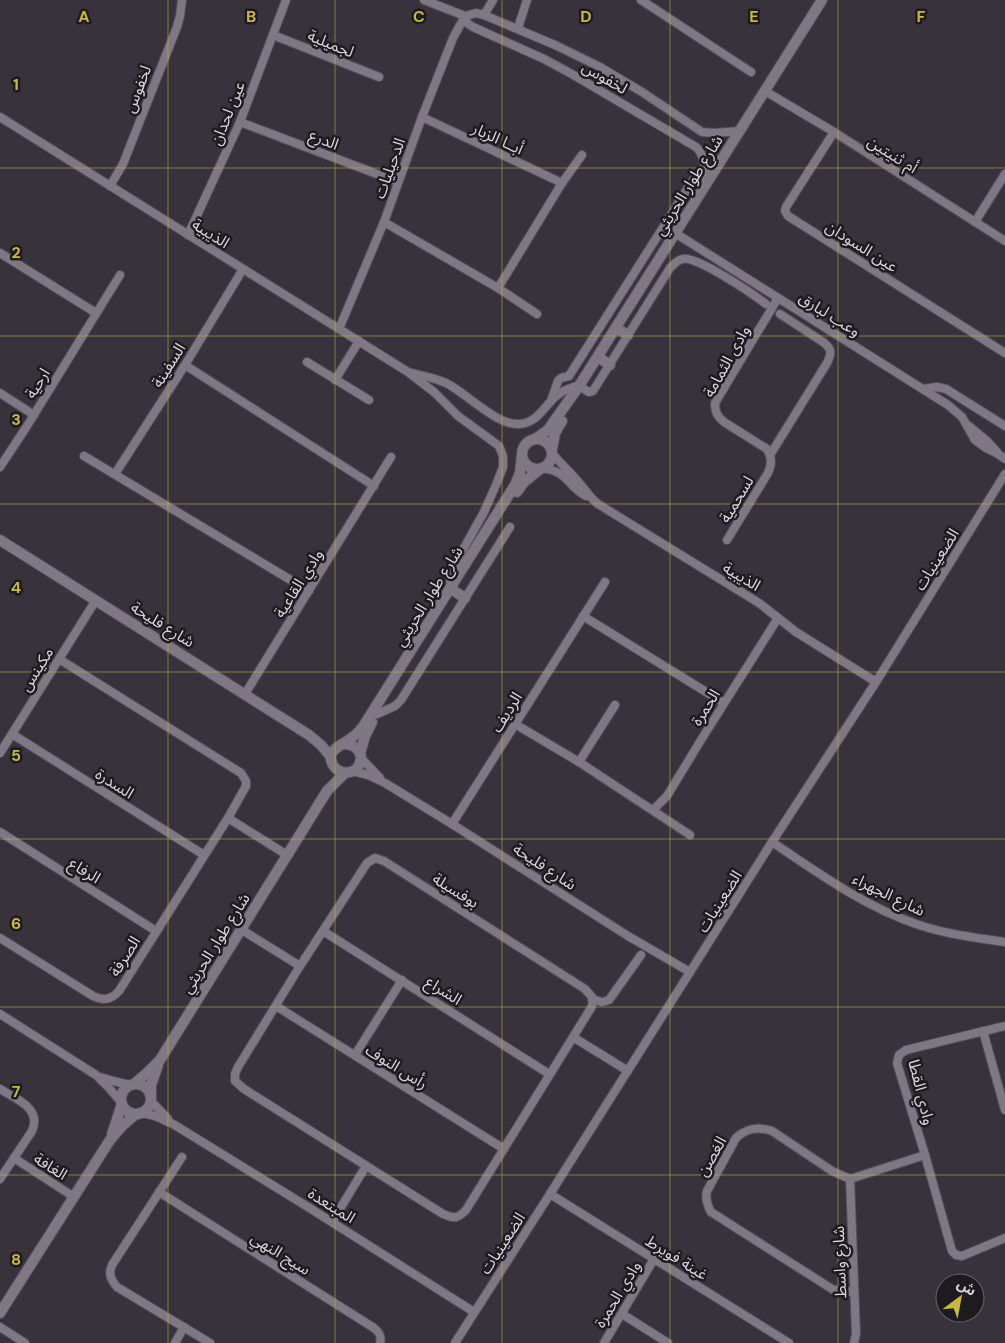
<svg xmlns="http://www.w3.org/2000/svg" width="1005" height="1343" font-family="'DM Sans','Noto Sans Arabic',sans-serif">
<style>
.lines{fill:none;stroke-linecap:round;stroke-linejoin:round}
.minor-casing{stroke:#534e57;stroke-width:10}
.tertiary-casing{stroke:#534e57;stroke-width:12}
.minor{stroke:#7f7884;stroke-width:8}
.tertiary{stroke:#7f7884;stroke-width:10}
.grid{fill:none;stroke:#cbba39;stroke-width:1;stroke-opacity:0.55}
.labels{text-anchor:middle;stroke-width:5;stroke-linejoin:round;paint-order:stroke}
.street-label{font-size:16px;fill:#d7d3da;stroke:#1e1b20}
.grid-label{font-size:16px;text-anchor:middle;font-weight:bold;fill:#cbba39;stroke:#1e1b20;stroke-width:5;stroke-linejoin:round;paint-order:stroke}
</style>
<rect width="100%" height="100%" fill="#38323d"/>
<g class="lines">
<g class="minor-casing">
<g id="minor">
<polyline points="424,0 465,16 476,13 484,15 555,45 600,67 642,92 702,132 714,133 740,131"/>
<polyline points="641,0 751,72"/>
<polyline points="484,15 493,0"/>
<path d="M465,16L467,23L473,27L544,59L570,73L696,147C706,156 705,172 706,184"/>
<polyline points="518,28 527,0"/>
<polyline points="273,35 379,77"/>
<polyline points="765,91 834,132 1005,241"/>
<polyline points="0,117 408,372 434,392 458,416 495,443 499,446 503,456 503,467 496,485 484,512 454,566 450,578 451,587"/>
<polyline points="422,117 562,183"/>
<polyline points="240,122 398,182"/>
<polyline points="834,132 786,207 785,211 788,216 1005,353"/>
<polyline points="110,186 123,164 177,27 180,16 182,0"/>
<polyline points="384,222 498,288 537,314"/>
<polyline points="975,222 1005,174"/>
<polyline points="675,233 948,405 962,417 975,440 986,448 998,454 1005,459"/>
<polyline points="188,235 240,122 286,0"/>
<polyline points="0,253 96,313"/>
<polyline points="498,288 562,183 582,155"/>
<polyline points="339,329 384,222 422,117 453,38 465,16"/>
<polyline points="307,362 369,400"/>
<polyline points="185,365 374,486"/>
<path d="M412,373C423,376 435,378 446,383C465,392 497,426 519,424C543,423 546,395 571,388C573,387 577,386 579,386C582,387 586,391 589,392L593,391L670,268C674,264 677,260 683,259C697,256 753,294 766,304"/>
<polyline points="335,380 359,341"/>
<polyline points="923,389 937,387 946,389 1005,426"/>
<polyline points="0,393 34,415"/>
<polyline points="552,398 558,381 561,378 569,376 693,180"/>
<polyline points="969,426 987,441 997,452"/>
<path d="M552,453C559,462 567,469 574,477C583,486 588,496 598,504L759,603L796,632L876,682"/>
<path d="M770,455L827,363C832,353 832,349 823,342L780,314"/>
<polyline points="84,456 309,591"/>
<polyline points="0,467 27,426 120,275"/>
<path d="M541,468C569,471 566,485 586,496"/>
<polyline points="115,474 185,365 243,269"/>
<path d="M727,540L768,473C772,464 772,458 767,449L724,422C717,416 715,412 715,403L778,298"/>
<polyline points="583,616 724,703"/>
<polyline points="245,694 391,457"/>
<polyline points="377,714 395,706 401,700 510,527"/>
<polyline points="515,724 579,762 690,835"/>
<polyline points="12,734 204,855"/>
<polyline points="0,753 96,600"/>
<polyline points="361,758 380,778"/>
<polyline points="579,762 615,705"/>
<polyline points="352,771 368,775 385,783 452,824 628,936 690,972"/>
<polyline points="653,810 667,796 701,740 778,618"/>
<polyline points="228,818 287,855"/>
<polyline points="452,824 605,582"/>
<polyline points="0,832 156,931"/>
<path d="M772,842C818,873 865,907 919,925C946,934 976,938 1005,942"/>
<path d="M375,858L384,861L585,989L592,997L593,1002L591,1008L466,1210C457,1219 455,1219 443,1214L244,1089L235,1081V1074L238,1067L300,966L367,863Z"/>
<polyline points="242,930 300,966"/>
<polyline points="323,931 549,1074"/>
<path d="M0,938L93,996C103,1001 111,1000 119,991L228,818L246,786V781L241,773L59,659"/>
<polyline points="592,999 602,1002 609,1000 641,955"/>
<polyline points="276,1006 504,1149"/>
<polyline points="0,1014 96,1075 109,1088 121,1102"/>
<polyline points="1005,1026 906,1050 899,1055 897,1063 925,1155 952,1251 956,1255 962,1256 1005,1238"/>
<polyline points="983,1031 1005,1110"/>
<polyline points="573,1037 628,1071"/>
<polyline points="355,1055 402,980"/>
<polyline points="100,1077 113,1081 130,1085"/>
<path d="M0,1089C16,1099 42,1108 32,1131L0,1179"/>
<polyline points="151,1101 168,1119"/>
<polyline points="142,1113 155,1116 173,1124 308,1207 474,1312"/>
<path d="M182,1157L112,1265C108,1274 111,1280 117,1287L210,1343"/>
<polyline points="14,1158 74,1197"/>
<path d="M850,1179L832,1171L772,1131C758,1126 747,1128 736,1138L707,1191C705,1199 707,1205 711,1212L832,1289C840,1292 846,1293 854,1291"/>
<polyline points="850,1179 856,1334 854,1343"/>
<polyline points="850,1179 925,1155"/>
<path d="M159,1192L374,1328C379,1332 382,1336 380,1343"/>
<polyline points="550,1194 789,1343"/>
<polyline points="332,1222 366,1166"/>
<polyline points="622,1314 668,1343"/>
<polyline points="0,1327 25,1343"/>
<polyline points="175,1343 184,1327"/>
<polyline points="455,1343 550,1194 772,842 876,682 1005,474"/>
<polyline points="604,1343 654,1259"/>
</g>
</g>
<g class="tertiary-casing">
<g id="tertiary">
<polyline points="616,328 628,335"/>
<polyline points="598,357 610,365"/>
<polyline points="535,439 548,430 579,386 822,0"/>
<circle cx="537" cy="454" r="15"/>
<polyline points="552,449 555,433 562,421"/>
<polyline points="517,492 524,482 540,469"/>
<polyline points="0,540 309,735 321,745 331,757"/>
<polyline points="451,589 465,598"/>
<path d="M344,744C355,744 365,753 359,765C354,775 339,775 333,765C325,750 341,746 350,739C356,735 362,729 366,722L515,485L520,473L522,454"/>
<polyline points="360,754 365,736 372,722"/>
<circle cx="136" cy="1099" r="15"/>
<polyline points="134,1084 148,1072 160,1060 327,791 345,773"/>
<polyline points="151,1095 151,1085 158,1065"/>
<polyline points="112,1134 122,1104"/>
<polyline points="0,1313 110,1140 122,1126 136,1114"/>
</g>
</g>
<use href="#minor" class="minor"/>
<use href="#tertiary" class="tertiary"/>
</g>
<path class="grid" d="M168,0V1343M335,0V1343M502,0V1343M670,0V1343M838,0V1343M0,168H1005M0,336H1005M0,504H1005M0,672H1005M0,839H1005M0,1007H1005M0,1175H1005"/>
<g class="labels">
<g class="street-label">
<text transform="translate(331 43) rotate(22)" y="6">لجميلية</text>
<text transform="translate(605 77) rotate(30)" y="6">لخفوس</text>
<text transform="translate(137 89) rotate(-69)" y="6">لخفوس</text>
<text transform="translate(227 113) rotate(-68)" y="6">عين لحدان</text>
<text transform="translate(498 138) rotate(25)" y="6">أبــا الزبار</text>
<text transform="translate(324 139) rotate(21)" y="6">الدرع</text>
<text transform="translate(893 154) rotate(32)" y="6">أم ثنيتين</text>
<text transform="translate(389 168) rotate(-70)" y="6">الدحيليات</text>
<text transform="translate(688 185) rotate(-58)" y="6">شارع طوار الحريثي</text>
<text transform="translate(211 233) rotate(32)" y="6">الذيبية</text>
<text transform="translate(862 246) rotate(32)" y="6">عين السودان</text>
<text transform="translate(830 314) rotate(32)" y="6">وعب لبارق</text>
<text transform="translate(726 361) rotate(-61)" y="6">وادى الثمامة</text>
<text transform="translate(168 365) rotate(-58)" y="6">السفينة</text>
<text transform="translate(37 383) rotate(-58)" y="6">ارحية</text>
<text transform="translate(736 499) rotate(-59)" y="6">لسحمية</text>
<text transform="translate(936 559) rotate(-58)" y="6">الضعينيات</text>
<text transform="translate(742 576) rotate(31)" y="6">الذيبية</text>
<text transform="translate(298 583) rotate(-58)" y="6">وادي القاعية</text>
<text transform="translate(428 596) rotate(-58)" y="6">شارع طوار الحريثي</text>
<text transform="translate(163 624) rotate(32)" y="6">شارع فليحة</text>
<text transform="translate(36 669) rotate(-58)" y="6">مكينس</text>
<text transform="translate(705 707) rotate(-58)" y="6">الحمرة</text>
<text transform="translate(506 712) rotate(-58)" y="6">الرديف</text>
<text transform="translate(115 783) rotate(32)" y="6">السدرة</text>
<text transform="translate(545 866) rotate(33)" y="6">شارع فليحة</text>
<text transform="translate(85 870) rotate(32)" y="6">الرفاع</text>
<text transform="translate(456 890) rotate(32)" y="6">بوفسيلة</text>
<text transform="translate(889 894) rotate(26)" y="6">شارع الجهراء</text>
<text transform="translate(719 901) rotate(-58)" y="6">الضعينيات</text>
<text transform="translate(215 943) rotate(-58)" y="6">شارع طوار الحريثي</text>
<text transform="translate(124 956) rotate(-58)" y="6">الصرفة</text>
<text transform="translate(444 990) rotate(32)" y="6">الشراع</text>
<text transform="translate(397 1066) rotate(32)" y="6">رأس النوف</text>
<text transform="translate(922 1092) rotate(76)" y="6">وادي القطا</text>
<text transform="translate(711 1156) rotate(-60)" y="6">الغصن</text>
<text transform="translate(51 1166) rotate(32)" y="6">الغافة</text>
<text transform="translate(332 1205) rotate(32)" y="6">المبتعدة</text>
<text transform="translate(502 1243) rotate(-57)" y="6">الضعينيات</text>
<text transform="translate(281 1253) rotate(32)" y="6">سيج النهي</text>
<text transform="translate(677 1257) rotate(32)" y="6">غينة فويرط</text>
<text transform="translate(839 1262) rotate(-92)" y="6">شارع واسط</text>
<text transform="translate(617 1294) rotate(-59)" y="6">وادي الحمرة</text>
</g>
</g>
<g class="grid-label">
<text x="84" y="22">A</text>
<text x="251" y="22">B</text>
<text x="419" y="22">C</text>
<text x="586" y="22">D</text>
<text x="754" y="22">E</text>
<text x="921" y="22">F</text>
<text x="16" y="90">1</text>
<text x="16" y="258">2</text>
<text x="16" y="425">3</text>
<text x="16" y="593">4</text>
<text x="16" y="761">5</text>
<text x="16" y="929">6</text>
<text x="16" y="1097">7</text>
<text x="16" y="1265">8</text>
</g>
<g transform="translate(960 1298) rotate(32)"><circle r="24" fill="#1e1b20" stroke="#68656a"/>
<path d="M0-4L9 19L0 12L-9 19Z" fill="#cbba39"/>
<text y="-8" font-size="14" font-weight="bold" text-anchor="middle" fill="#d7d3da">ش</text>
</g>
</svg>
